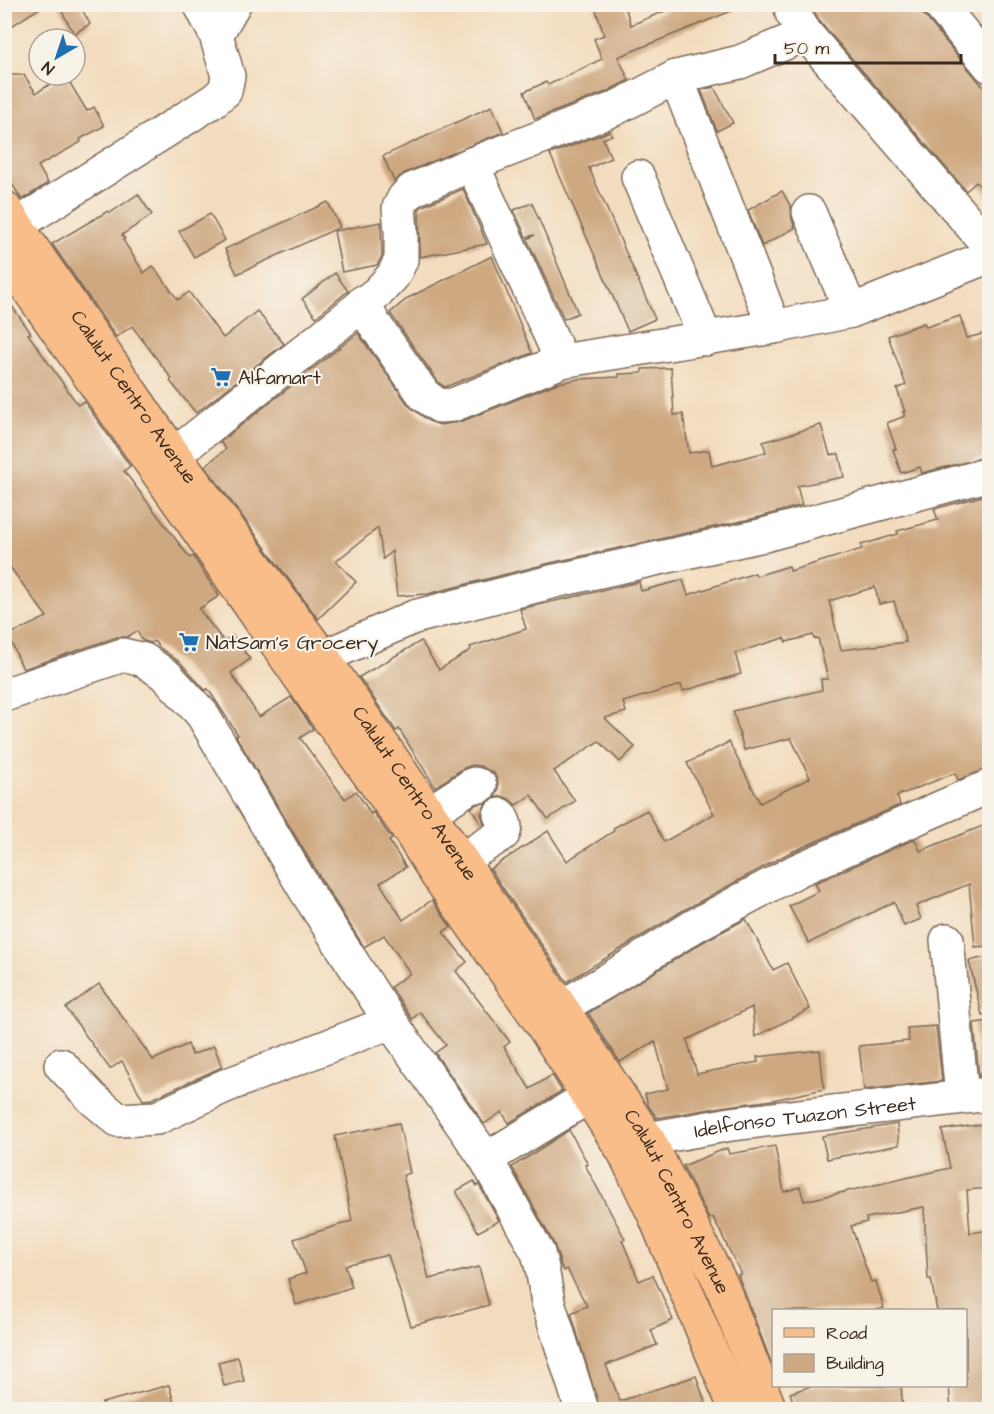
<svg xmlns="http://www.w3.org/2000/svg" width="994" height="1414" font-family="'Architects Daughter',sans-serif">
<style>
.building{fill:#cea881;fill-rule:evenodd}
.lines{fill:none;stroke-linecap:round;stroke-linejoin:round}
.minor-casing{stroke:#7b6856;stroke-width:36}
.major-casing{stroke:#7b6856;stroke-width:36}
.minor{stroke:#fff;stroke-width:33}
.major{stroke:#f9bd89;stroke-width:33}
.labels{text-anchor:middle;stroke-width:4.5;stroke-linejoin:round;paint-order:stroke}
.poi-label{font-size:20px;fill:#3b2a1e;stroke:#f7f3e8;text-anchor:start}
.street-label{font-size:20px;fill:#3b2a1e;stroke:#f7f3e8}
</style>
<rect width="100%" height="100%" fill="#f7f3e8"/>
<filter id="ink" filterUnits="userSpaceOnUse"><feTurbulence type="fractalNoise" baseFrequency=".0167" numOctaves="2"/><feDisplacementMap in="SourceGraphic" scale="12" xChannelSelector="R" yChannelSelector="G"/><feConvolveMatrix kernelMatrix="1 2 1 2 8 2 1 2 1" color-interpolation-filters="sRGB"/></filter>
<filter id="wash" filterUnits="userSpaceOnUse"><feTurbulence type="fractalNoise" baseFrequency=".008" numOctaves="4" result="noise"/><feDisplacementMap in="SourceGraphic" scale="24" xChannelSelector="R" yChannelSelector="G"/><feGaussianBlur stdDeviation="1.35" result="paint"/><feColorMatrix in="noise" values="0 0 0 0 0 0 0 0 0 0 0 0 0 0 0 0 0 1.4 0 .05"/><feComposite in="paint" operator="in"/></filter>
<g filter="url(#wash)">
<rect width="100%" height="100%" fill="#f3dbbd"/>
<g id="blocks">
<g class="building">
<polygon points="4,4 46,4 4,31"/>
<polygon points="58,4 79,4 90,24 74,34"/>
<polygon points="594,4 624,4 631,25 682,4 746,5 618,57 629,80 606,92 535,119 524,92 546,82 548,85 602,59 594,39 604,35"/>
<polygon points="810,4 915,4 990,95 990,197 976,182 966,191 821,23"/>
<polygon points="4,75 24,75 36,93 65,75 87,111 94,107 104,126 80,139 81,142 38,166 48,183 22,200 4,171"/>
<polygon points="714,87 733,123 717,131 701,90"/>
<polygon points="492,106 503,132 405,173 394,181 383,156"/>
<polygon points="610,131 612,135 603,139 611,158 589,168 655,319 628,331 550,154"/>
<polygon points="463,189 487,244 420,257 419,209 423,206"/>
<polygon points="782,191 791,207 792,219 795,228 762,246 748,210"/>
<polygon points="138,194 152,215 122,235 125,239 123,240 144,273 153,266 178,300 189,292 223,338 257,311 284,344 196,413 170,381 172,379 132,326 116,337 52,244 108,211 110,213"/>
<polygon points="328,202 340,227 237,274 225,249"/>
<polygon points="532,203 578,313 564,319 527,239 535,235 526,237 514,210"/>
<polygon points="210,214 225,240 194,257 179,231"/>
<polygon points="381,222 382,256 377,265 342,272 334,231"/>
<polygon points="492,256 532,353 445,387 438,382 390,313 408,298"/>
<polygon points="335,273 348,291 316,317 302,299"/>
<polygon points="4,295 31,333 28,334 78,405 84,401 130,466 124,471 190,558 193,556 219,596 199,609 224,642 232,635 250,659 231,673 259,717 291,697 313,729 300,738 345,799 356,791 371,814 373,812 392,839 389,841 406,867 380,883 403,920 432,900 451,927 443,932 467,962 456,971 510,1042 504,1047 530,1089 552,1075 562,1091 509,1123 502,1112 484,1124 435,1053 446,1045 420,1012 412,1019 391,987 410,973 384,935 364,947 322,881 236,736 238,735 208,689 205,690 181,663 159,647 154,641 151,643 142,640 137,631 127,637 117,637 23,669 8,635 47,617 4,559"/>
<polygon points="960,316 967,338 990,332 990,456 922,473 920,467 901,473 893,449 896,449 887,423 905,416 903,412 905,412 897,389 906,385 888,336 924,323 926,327"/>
<polygon points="358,333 409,406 429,421 440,425 460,422 555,384 578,379 619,377 619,374 642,373 642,369 671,368 674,415 683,414 689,453 709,450 712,466 766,452 763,442 821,425 830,455 839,454 844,477 797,486 802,505 760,517 550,563 428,594 397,596 392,551 383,559 378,528 336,561 356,582 318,619 205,466 226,449 220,442"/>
<path d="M990,494V768L958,780L955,773L897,796L900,805L789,853L684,910L567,982L490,869L548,831L567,861L614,831L613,828L647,810L664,842L714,814L687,763L729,742L760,803L810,778L791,738L744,750L733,711L822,690L821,679H828L818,638L814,639L813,635L786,642L784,638L735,653L741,674L683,691L681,685L623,702L626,712L605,718L635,747L620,762L599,741L554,771L575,801L548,819L531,795L516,805L509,799L501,796L494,798L498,791V782L494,773L480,766L472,765L464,768L435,787L399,729L396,731L359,677L421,641L439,670L471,650L470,647L526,629L520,609L639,582L641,591L683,580L688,595L755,573L756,576L789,566L790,571L862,549L861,545L898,534L897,531L938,520L934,509ZM875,587L879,604L894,601L906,642L841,650L829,601Z"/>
<polygon points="486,803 481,814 484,824 482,825 471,808 477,804"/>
<polygon points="990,823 990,946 975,947 969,884 916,906 921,919 904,926 894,902 809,943 789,906 819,891 815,883 915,839 920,851"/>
<polygon points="746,919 773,970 787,963 810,1009 755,1037 752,1007 687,1040 697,1074 758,1062 757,1057 820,1050 824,1089 773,1100 728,1106 657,1118 648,1105 645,1094 668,1089 655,1041 620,1062 588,1013 703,942"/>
<polygon points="990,956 990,1014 982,1015 969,961"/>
<polygon points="99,984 153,1060 188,1044 192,1055 214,1046 222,1067 152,1099 143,1100 122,1061 110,1069 66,1008"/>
<polygon points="990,1021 990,1076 979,1076 974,1023"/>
<polygon points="936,1026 942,1081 864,1090 859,1046 909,1041 907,1028"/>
<polygon points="399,1123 410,1173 403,1175 429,1279 479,1267 489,1305 411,1326 388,1255 345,1265 352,1287 296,1305 288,1279 306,1273 294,1239 352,1221 335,1136"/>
<polygon points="990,1123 990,1188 967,1190 970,1233 990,1230 990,1410 951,1410 949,1386 966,1386 966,1311 937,1311 931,1279 928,1279 924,1207 866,1218 867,1222 851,1226 871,1282 876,1281 884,1308 873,1311 774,1311 774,1361 771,1362 738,1275 741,1274 713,1217 709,1219 683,1166 727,1148 729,1154 775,1146 784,1192 800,1187 804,1201 950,1168 942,1130"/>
<polygon points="897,1124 899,1145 827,1159 822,1136"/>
<polygon points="569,1130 588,1164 585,1165 625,1239 622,1240 639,1281 653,1275 673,1320 651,1330 657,1345 606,1365 620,1401 696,1376 708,1410 600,1410 571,1313 587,1306 567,1269 564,1271 561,1266 554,1244 512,1167"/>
<polygon points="474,1181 477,1186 479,1185 499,1221 478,1232 456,1191"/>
<polygon points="238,1357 244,1381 224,1386 218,1362"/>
<polygon points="169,1385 176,1410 103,1410 102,1403"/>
<polygon points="811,1386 901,1386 903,1410 796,1410 790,1393"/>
</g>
</g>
</g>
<g filter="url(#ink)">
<use href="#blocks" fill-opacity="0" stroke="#7b6856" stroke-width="1.5"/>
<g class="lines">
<g class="minor-casing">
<g id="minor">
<polyline points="791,4 792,13 806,34 990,247"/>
<polyline points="939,4 990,66"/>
<polyline points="216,35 234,4"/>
<polyline points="676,77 774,327"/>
<polyline points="472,164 562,361"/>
<polyline points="638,177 706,339"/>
<polyline points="809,212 851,311"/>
<polyline points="4,233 213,101 225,91 228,76 216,35 200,4"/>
<polyline points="363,302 373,322 424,395 439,406 453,405 562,361 774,327 851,311 990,256"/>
<polyline points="174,455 377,293 393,276 401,260 401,231 399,208 404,198 412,190 472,164 614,109 676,77 740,62 806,34"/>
<polyline points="299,672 323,657 414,617 555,581 764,535 990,474"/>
<polyline points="4,695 123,655 144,660 167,676 202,714 306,891 391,1022 486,1159 538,1253 542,1268 548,1302 582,1410"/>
<polyline points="407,827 474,784 480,786"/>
<path d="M437,875L503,834C507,826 504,822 500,815"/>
<polyline points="947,940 962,1096"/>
<polyline points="539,1020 603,983 694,926 798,870 990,786"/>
<polyline points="61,1065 93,1099 118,1120 157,1118 225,1086 391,1022"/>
<path id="s1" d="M624,1152L648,1139L731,1124L990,1094"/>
<polyline points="486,1159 588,1097 612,1085"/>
</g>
</g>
<g class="major-casing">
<g id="major">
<path id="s2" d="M4,207L174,455L323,657L561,1007L648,1139L722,1286L770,1410"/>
<polyline points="4,255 187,514 321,708 407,827 437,875 539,1020 624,1152 654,1214 736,1410"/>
</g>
</g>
<use href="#minor" class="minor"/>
<use href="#major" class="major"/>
</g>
</g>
<defs>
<g id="supermarket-bare" transform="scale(1.62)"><path d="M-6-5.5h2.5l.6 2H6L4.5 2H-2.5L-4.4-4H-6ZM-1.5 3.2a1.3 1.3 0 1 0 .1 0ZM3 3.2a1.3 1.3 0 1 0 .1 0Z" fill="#1f6fb2" stroke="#f7f3e8" stroke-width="2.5" paint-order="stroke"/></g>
</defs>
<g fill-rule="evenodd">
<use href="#supermarket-bare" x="221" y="377"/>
<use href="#supermarket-bare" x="189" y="642"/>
</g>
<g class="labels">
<g class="poi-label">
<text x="238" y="384">Alfamart</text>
<text x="206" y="649">NatSam's Grocery</text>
</g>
<g class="street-label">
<text dy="7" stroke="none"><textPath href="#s2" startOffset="230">Calulut Centro Avenue</textPath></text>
<text dy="7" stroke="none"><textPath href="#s2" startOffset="716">Calulut Centro Avenue</textPath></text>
<text dy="7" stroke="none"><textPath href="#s1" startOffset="186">Idelfonso Tuazon Street</textPath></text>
<text dy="7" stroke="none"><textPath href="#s2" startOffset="1202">Calulut Centro Avenue</textPath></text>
</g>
</g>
<rect width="994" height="1414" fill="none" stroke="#f7f3e8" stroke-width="24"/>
<rect x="772" y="1309" width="195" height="78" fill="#f7f3e8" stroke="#aca397" stroke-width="1.5"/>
<rect x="784" y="1328" width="30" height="9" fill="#f9bd89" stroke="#aca397" stroke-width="1.5"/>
<text x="826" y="1339" font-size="18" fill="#3b2a1e">Road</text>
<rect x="784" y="1354" width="30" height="18" fill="#cea881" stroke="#aca397" stroke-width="1.5"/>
<text x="826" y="1369" font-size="18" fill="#3b2a1e">Building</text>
<g transform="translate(57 57) rotate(219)"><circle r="28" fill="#f7f3e8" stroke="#aca397" stroke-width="1.5"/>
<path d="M0-4.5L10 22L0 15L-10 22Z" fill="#1f6fb2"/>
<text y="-9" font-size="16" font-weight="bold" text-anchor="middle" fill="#3b2a1e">N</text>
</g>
<path d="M775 54v9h186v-9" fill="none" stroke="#3b2a1e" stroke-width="3"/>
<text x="784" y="54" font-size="18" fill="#3b2a1e" stroke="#f7f3e8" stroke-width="4.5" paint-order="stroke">50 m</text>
</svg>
